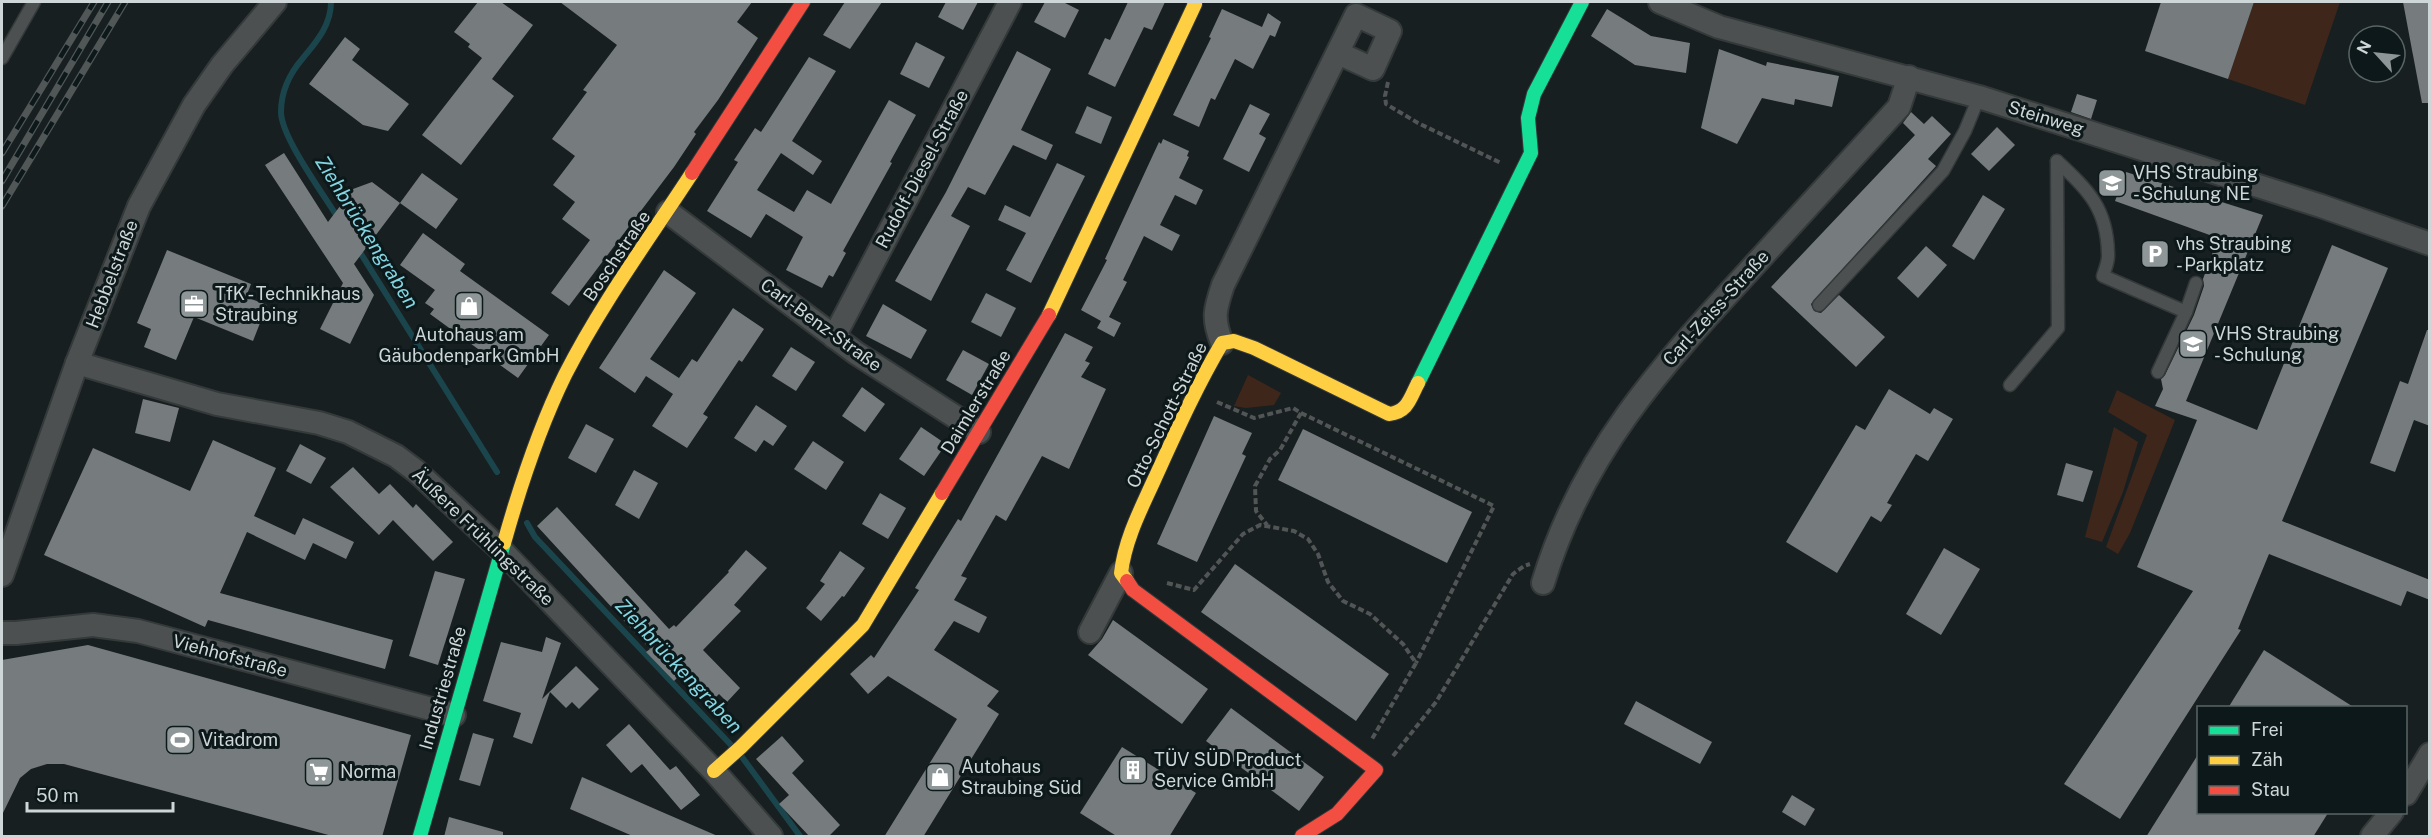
<svg xmlns="http://www.w3.org/2000/svg" width="2431" height="838" font-family="'Public Sans',sans-serif">
<style>
.green{fill:#3f261b}
.lines{fill:none;stroke-linecap:round;stroke-linejoin:round}
.stream{stroke:#1b454c;stroke-width:6}
.building{fill:#767c7d}
.lane-casing{stroke:#34393a;stroke-width:15}
.street-casing{stroke:#34393a;stroke-width:26}
.fast-casing{stroke:#34393a;stroke-width:16}
.slow-casing{stroke:#34393a;stroke-width:16}
.jam-casing{stroke:#34393a;stroke-width:16}
.path{stroke:#515556;stroke-width:4;stroke-dasharray:6 3;stroke-linecap:butt}
.lane{stroke:#4c5051;stroke-width:12}
.street{stroke:#4c5051;stroke-width:22}
.fast{stroke:#16e098;stroke-width:14}
.slow{stroke:#ffcf43;stroke-width:14}
.jam{stroke:#f24e42;stroke-width:14}
.rail-casing{stroke:#515657;stroke-width:7}
.rail{stroke:#0c1819;stroke-width:4.5;stroke-dasharray:14;stroke-linecap:butt}
.labels{text-anchor:middle;stroke-width:6;stroke-linejoin:round;paint-order:stroke}
.street-label{font-size:18px;fill:#ced6d7;stroke:#0c1819}
.poi-label{font-size:18px;fill:#ced6d7;stroke:#0c1819;text-anchor:start}
.water-label{font-size:20px;font-style:italic;fill:#83d5e1;stroke:#0c1819}
</style>
<rect width="100%" height="100%" fill="#181f20"/>
<g class="green">
<polygon points="2254,2 2340,2 2305,105 2228,79"/>
<polygon points="1248,375 1281,393 1274,405 1246,408 1234,406"/>
<polygon points="2117,390 2175,420 2130,533 2118,554 2106,547 2147,435 2108,412"/>
<polygon points="2114,427 2138,442 2123,492 2102,542 2085,537"/>
</g>
<g class="lines">
<g class="stream">
<path d="M331,2C331,25 317,41 303,58C290,73 281,92 281,112C281,137 324,195 338,218"/>
<polyline points="358,249 497,472"/>
<polyline points="527,523 535,537 731,745"/>
<polyline points="742,757 800,836"/>
</g>
</g>
<g class="building">
<polygon points="478,2 501,2 533,25 492,79 514,96 461,165 422,135 482,58 468,47 470,44 454,32"/>
<polygon points="560,2 752,2 737,22 758,38 718,100 694,132 696,134 674,167 569,306 551,293 590,240 562,219 575,202 553,185 575,156 552,139 587,92 583,90 617,45"/>
<polygon points="845,2 882,2 850,49 823,35"/>
<polygon points="946,2 978,2 963,30 938,17"/>
<polygon points="1045,2 1063,2 1079,10 1065,38 1034,22"/>
<polygon points="1128,2 1165,2 1152,30 1144,27 1115,87 1088,74 1105,38 1110,40"/>
<polygon points="2161,2 2254,2 2228,79 2145,51"/>
<polygon points="2403,2 2430,2 2430,103 2422,103"/>
<polygon points="1222,9 1262,27 1268,13 1281,22 1275,37 1270,35 1253,69 1235,59 1215,100 1211,98 1199,127 1173,115 1211,38 1209,37"/>
<polygon points="1607,9 1651,36 1690,43 1686,73 1635,65 1591,36"/>
<polygon points="345,37 360,49 352,60 409,104 388,131 363,125 309,84"/>
<polygon points="916,42 945,57 929,88 900,74"/>
<polygon points="1719,49 1766,66 1767,62 1839,76 1832,107 1795,99 1794,105 1762,98 1737,144 1701,128"/>
<polygon points="1017,51 1051,69 1021,130 1053,145 1046,160 1013,145 985,195 968,187 951,216 970,226 931,301 895,281 946,192"/>
<polygon points="809,57 836,71 792,141 822,161 813,175 781,153 757,190 794,212 807,190 831,204 889,100 916,115 890,162 892,163 843,251 846,253 833,277 829,275 822,288 786,270 803,237 766,214 751,238 707,211 738,162 734,160 755,128 761,132"/>
<polygon points="2077,94 2097,100 2091,119 2071,112"/>
<polygon points="1250,104 1270,114 1259,134 1266,138 1249,172 1223,159"/>
<polygon points="1087,106 1112,117 1101,144 1075,133"/>
<polygon points="1911,112 1924,124 1932,116 1951,134 1928,159 1936,166 1811,304 1814,311 1821,313 1839,295 1885,337 1856,367 1771,287 1915,135 1903,123"/>
<polygon points="1997,127 2015,145 1989,171 1971,154"/>
<polygon points="1163,139 1189,151 1187,156 1189,157 1179,178 1203,190 1196,205 1175,195 1160,225 1180,235 1172,251 1144,236 1123,280 1127,282 1109,317 1121,323 1114,337 1097,328 1101,321 1081,310 1107,260 1105,259 1146,170 1159,142 1161,144"/>
<polygon points="284,153 328,222 353,189 372,182 400,203 354,264 374,295 350,344 320,329 343,283 265,165"/>
<polygon points="1057,163 1085,176 1031,283 1006,270 1026,233 998,220 1005,205 1030,217"/>
<polygon points="2107,170 2124,176 2126,172 2263,215 2186,401 2257,430 2332,245 2388,268 2282,521 2430,580 2430,600 2407,591 2401,606 2269,554 2238,629 2241,630 2120,819 2064,784 2193,591 2137,567 2197,420 2155,406 2163,389 2161,379 2165,375 2194,315 2204,286 2203,279 2218,238 2115,201 2118,193 2101,187"/>
<polygon points="422,173 458,199 436,229 400,203"/>
<polygon points="1983,195 2005,209 1974,260 1952,246"/>
<polygon points="423,233 465,264 460,271 549,335 518,378 430,314 434,309 425,303 435,290 400,265"/>
<polygon points="1926,246 1947,265 1918,298 1897,278"/>
<polygon points="167,250 251,284 246,297 267,305 253,341 194,317 176,360 144,347 151,329 137,323"/>
<polygon points="664,270 696,293 650,359 679,378 692,359 697,362 733,308 764,329 742,362 739,360 703,414 708,417 687,448 652,426 673,394 646,376 635,393 599,368"/>
<polygon points="986,293 1016,308 1001,337 971,322"/>
<polygon points="883,304 927,330 911,359 866,336"/>
<polygon points="2427,330 2430,330 2430,426 2414,420 2395,472 2370,463 2400,381 2408,384"/>
<polygon points="1065,333 1093,347 1085,361 1090,363 1081,377 1106,389 1069,469 1042,456 1006,521 996,515 961,576 967,578 954,600 987,617 979,633 954,621 934,650 999,691 987,706 999,714 923,837 884,837 957,719 888,676 868,694 850,674 871,655 874,658 919,590 915,588 958,519 961,521"/>
<polygon points="791,347 815,362 796,391 772,376"/>
<polygon points="963,350 989,364 972,395 946,380"/>
<polygon points="862,387 885,404 865,432 842,416"/>
<polygon points="1889,389 1930,414 1934,408 1953,419 1928,461 1916,454 1887,503 1892,505 1881,522 1871,516 1837,573 1786,542 1856,425 1865,430"/>
<polygon points="143,399 179,408 170,442 135,433"/>
<polygon points="756,405 787,426 773,446 764,440 756,452 734,438"/>
<polygon points="1214,416 1252,433 1242,454 1246,456 1197,562 1157,544"/>
<polygon points="586,424 614,439 596,473 568,458"/>
<polygon points="921,427 946,444 924,476 899,459"/>
<polygon points="1303,429 1472,512 1447,563 1278,480"/>
<polygon points="213,440 276,468 254,516 295,535 303,518 354,542 346,559 313,543 305,560 247,532 220,593 393,640 385,669 208,620 205,627 44,555 93,448 190,491"/>
<polygon points="813,441 844,462 826,490 794,469"/>
<polygon points="300,444 326,458 311,484 286,471"/>
<polygon points="2066,463 2093,471 2083,502 2057,495"/>
<polygon points="353,467 379,494 390,484 413,508 416,504 453,542 433,561 393,520 379,535 330,487"/>
<polygon points="634,470 658,483 639,519 615,505"/>
<polygon points="880,493 906,508 888,539 862,524"/>
<polygon points="557,507 669,629 674,625 676,627 729,572 728,571 746,550 767,568 734,605 741,611 703,650 740,688 727,702 719,694 707,706 678,677 674,681 646,652 650,649 537,526"/>
<polygon points="1944,548 1980,569 1941,635 1906,614"/>
<polygon points="840,551 865,568 844,597 842,596 821,621 806,608 825,584 820,581"/>
<polygon points="1235,564 1389,674 1356,721 1201,612"/>
<polygon points="435,571 465,579 438,665 409,656"/>
<polygon points="1113,620 1208,689 1182,724 1088,655 1102,639"/>
<polygon points="546,637 561,643 542,699 576,666 599,689 579,709 572,702 566,708 550,692 532,744 513,737 521,713 483,701 501,642 542,652"/>
<polygon points="88,645 411,735 382,837 336,837 64,764 47,764 31,769 20,778 2,815 2,660"/>
<polygon points="2264,650 2355,708 2228,708"/>
<polygon points="1636,701 1712,742 1700,764 1624,724"/>
<polygon points="1231,708 1324,777 1299,811 1206,741"/>
<polygon points="629,724 670,770 676,766 700,795 681,810 642,764 631,773 606,745"/>
<polygon points="473,733 494,739 480,786 459,780"/>
<polygon points="782,736 804,761 792,773 840,825 828,837 810,837 779,804 789,795 756,759"/>
<polygon points="1122,747 1196,793 1169,837 1118,837 1080,813"/>
<polygon points="2199,753 2199,813 2328,813 2313,837 2146,837"/>
<polygon points="582,777 662,812 720,837 635,837 570,809"/>
<polygon points="1792,795 1815,809 1805,826 1782,812"/>
<polygon points="449,817 503,832 503,837 444,837"/>
</g>
<g class="lines">
<g class="lane-casing">
<g id="lane">
<polyline points="2,58 34,2"/>
<path d="M2057,161C2088,190 2107,208 2108,253C2109,261 2105,269 2103,276L2186,312L2158,372"/>
<polyline points="1819,305 1943,171 1965,131 1979,97"/>
<polyline points="2186,312 2196,283"/>
<polyline points="2010,385 2058,328 2057,161"/>
</g>
</g>
<g class="street-casing">
<g id="street">
<polyline points="1660,2 1719,27 1979,97 2321,206 2430,244"/>
<polyline points="668,212 856,353 979,432"/>
<polyline points="834,337 1010,2"/>
<path d="M1222,343C1212,318 1215,309 1223,285L1356,15L1390,31L1373,69L1338,53"/>
<polyline points="77,363 217,404 319,423 348,432 396,456 416,471 502,551 714,771 771,836"/>
<polyline points="2,575 77,363 139,206 194,105 222,65 275,2"/>
<path d="M1543,583C1582,453 1660,368 1749,271C1799,217 1849,162 1899,107L1909,77"/>
<polyline points="1090,632 1121,573"/>
<polyline points="2,633 16,633 93,625 138,631 454,715"/>
<polyline points="2406,794 2430,754"/>
<polyline points="2372,836 2392,812"/>
</g>
</g>
<g class="fast-casing">
<g id="fast">
<polyline points="1418,383 1531,153 1528,118 1534,94 1582,2"/>
<polyline points="420,836 504,543"/>
</g>
</g>
<g class="slow-casing">
<g id="slow">
<polyline points="1049,315 1195,4 1194,2"/>
<path d="M504,543C520,486 539,428 565,375C601,304 649,239 692,173"/>
<path d="M1127,581L1121,573C1125,539 1141,509 1155,478C1176,432 1196,387 1222,343L1234,341L1254,348L1389,414C1408,412 1410,398 1418,383"/>
<polyline points="714,771 741,747 863,625 942,493"/>
</g>
</g>
<g class="jam-casing">
<g id="jam">
<polyline points="692,173 803,2"/>
<polyline points="942,493 1049,315"/>
<polyline points="1127,581 1133,590 1376,770 1337,814 1302,836"/>
</g>
</g>
<g class="path">
<polyline points="1388,82 1385,96 1386,104 1418,123 1501,163"/>
<polyline points="1217,402 1254,418 1293,408 1301,413 1280,450 1270,459 1255,486 1256,511 1267,525"/>
<polyline points="1301,413 1494,506 1416,663"/>
<polyline points="1167,583 1194,590 1243,534 1260,525 1294,531 1308,539 1318,554 1328,582 1343,601 1370,614 1403,644 1416,663 1372,739"/>
<polyline points="1393,756 1436,702 1513,574 1524,566 1530,564"/>
</g>
<use href="#lane" class="lane"/>
<use href="#street" class="street"/>
<use href="#fast" class="fast"/>
<use href="#slow" class="slow"/>
<use href="#jam" class="jam"/>
<g class="rail-casing">
<g id="rail">
<polyline points="2,153 94,2"/>
<polyline points="2,181 108,2"/>
<polyline points="2,206 125,2"/>
</g>
</g>
<use href="#rail" class="rail"/>
</g>
<defs>
<g id="university-square" transform="scale(1.5)"><rect x="-9" y="-9" width="18" height="18" rx="4" fill="#8e9697" stroke="#0c1819"/><path d="M0-5L7-2L0 1L-7-2ZM-4 1L0 2.5L4 1V4Q0 6-4 4Z" fill="#fff"/></g>
<g id="parking-square" transform="scale(1.5)"><rect x="-9" y="-9" width="18" height="18" rx="4" fill="#8e9697" stroke="#0c1819"/><path d="M-3.5-5.5H1a3.5 3.5 0 0 1 0 7H-1V5.5H-3.5ZM-1-3.4V-.6H.8a1.4 1.4 0 0 0 0-2.8Z" fill="#fff"/></g>
<g id="office-square" transform="scale(1.5)"><rect x="-9" y="-9" width="18" height="18" rx="4" fill="#8e9697" stroke="#0c1819"/><path d="M-6-3h4V-5.5h4V-3h4V5H-6ZM-1-4.5V-3h2v-1.5ZM-6 0V1H6V0Z" fill="#fff"/></g>
<g id="shop-square" transform="scale(1.5)"><rect x="-9" y="-9" width="18" height="18" rx="4" fill="#8e9697" stroke="#0c1819"/><path d="M-5-2.5h2.3a2.7 3.5 0 0 1 5.4 0H5L5.5 6h-11ZM-1.5-2.5h3a1.5 2.3 0 0 0-3 0Z" fill="#fff"/></g>
<g id="school-square" transform="scale(1.5)"><rect x="-9" y="-9" width="18" height="18" rx="4" fill="#8e9697" stroke="#0c1819"/><path d="M0-5L7-2L0 1L-7-2ZM-4 1L0 2.5L4 1V4Q0 6-4 4Z" fill="#fff"/></g>
<g id="stadium-square" transform="scale(1.5)"><rect x="-9" y="-9" width="18" height="18" rx="4" fill="#8e9697" stroke="#0c1819"/><path d="M0-5a6.5 5 0 1 0 0 10a6.5 5 0 1 0 0-10ZM-3.5-1.8h7v3.6h-7Z" fill="#fff"/></g>
<g id="building-square" transform="scale(1.5)"><rect x="-9" y="-9" width="18" height="18" rx="4" fill="#8e9697" stroke="#0c1819"/><path d="M-4-6H4V6H1V3H-1V6H-4ZM-2.5-4.3h1.7v1.8h-1.7ZM.8-4.3h1.7v1.8H.8ZM-2.5-1h1.7V.8h-1.7ZM.8-1h1.7V.8H.8Z" fill="#fff"/></g>
<g id="supermarket-square" transform="scale(1.5)"><rect x="-9" y="-9" width="18" height="18" rx="4" fill="#8e9697" stroke="#0c1819"/><path d="M-6-5.5h2.5l.6 2H6L4.5 2H-2.5L-4.4-4H-6ZM-1.5 3.2a1.3 1.3 0 1 0 .1 0ZM3 3.2a1.3 1.3 0 1 0 .1 0Z" fill="#fff"/></g>
</defs>
<g fill-rule="evenodd">
<use href="#university-square" x="2112" y="183"/>
<use href="#parking-square" x="2155" y="254"/>
<use href="#office-square" x="194" y="304"/>
<use href="#shop-square" x="469" y="306"/>
<use href="#school-square" x="2193" y="344"/>
<use href="#stadium-square" x="180" y="740"/>
<use href="#building-square" x="1133" y="770"/>
<use href="#supermarket-square" x="319" y="772"/>
<use href="#shop-square" x="940" y="777"/>
</g>
<g class="labels">
<g class="street-label">
<text transform="translate(2046 118) rotate(17)" y="6">Steinweg</text>
<text transform="translate(922 169) rotate(-62)" y="6">Rudolf-Diesel-Straße</text>
<text transform="translate(617 256) rotate(-56)" y="6">Boschstraße</text>
<text transform="translate(112 274) rotate(-69)" y="6">Hebbelstraße</text>
<text transform="translate(1716 308) rotate(-48)" y="6">Carl-Zeiss-Straße</text>
<text transform="translate(821 325) rotate(36)" y="6">Carl-Benz-Straße</text>
<text transform="translate(976 402) rotate(-59)" y="6">Daimlerstraße</text>
<text transform="translate(1167 415) rotate(-64)" y="6">Otto-Schott-Straße</text>
<text transform="translate(483 537) rotate(44)" y="6">Äußere Frühlingstraße</text>
<text transform="translate(230 656) rotate(15)" y="6">Viehhofstraße</text>
<text transform="translate(443 688) rotate(-74)" y="6">Industriestraße</text>
</g>
<g class="poi-label">
<text x="2133" y="179">VHS Straubing<tspan x="2133" dy="21">- Schulung NE</tspan></text>
<text x="2176" y="250">vhs Straubing<tspan x="2176" dy="21">- Parkplatz</tspan></text>
<text x="215" y="300">TfK - Technikhaus<tspan x="215" dy="21">Straubing</tspan></text>
<text x="2214" y="340">VHS Straubing<tspan x="2214" dy="21">- Schulung</tspan></text>
<text x="469" y="341" text-anchor="middle">Autohaus am<tspan x="469" dy="21">Gäubodenpark GmbH</tspan></text>
<text x="201" y="746">Vitadrom</text>
<text x="1154" y="766">TÜV SÜD Product<tspan x="1154" dy="21">Service GmbH</tspan></text>
<text x="961" y="773">Autohaus<tspan x="961" dy="21">Straubing Süd</tspan></text>
<text x="340" y="778">Norma</text>
</g>
<g class="water-label">
<text transform="translate(367 232) rotate(58)" y="7">Ziehbrückengraben</text>
<text transform="translate(679 666) rotate(47)" y="7">Ziehbrückengraben</text>
</g>
</g>
<rect width="2431" height="838" fill="none" stroke="#ced6d7" stroke-width="6"/>
<rect x="2197" y="706" width="210" height="108" fill="#0c1819" stroke="#5a6465" stroke-width="1.5"/>
<rect x="2209" y="726" width="30" height="9" fill="#16e098" stroke="#5a6465" stroke-width="1.5"/>
<text x="2251" y="736" font-size="18" fill="#ced6d7">Frei</text>
<rect x="2209" y="756" width="30" height="9" fill="#ffcf43" stroke="#5a6465" stroke-width="1.5"/>
<text x="2251" y="766" font-size="18" fill="#ced6d7">Zäh</text>
<rect x="2209" y="786" width="30" height="9" fill="#f24e42" stroke="#5a6465" stroke-width="1.5"/>
<text x="2251" y="796" font-size="18" fill="#ced6d7">Stau</text>
<g transform="translate(2377 54) rotate(297)"><circle r="28" fill="#0c1819" stroke="#5a6465" stroke-width="1.5"/>
<path d="M0-4.5L10 22L0 15L-10 22Z" fill="#8e9697"/>
<text y="-9" font-size="16" font-weight="bold" text-anchor="middle" fill="#ced6d7">N</text>
</g>
<path d="M27 802v9h146v-9" fill="none" stroke="#ced6d7" stroke-width="3"/>
<text x="36" y="802" font-size="18" fill="#ced6d7" stroke="#0c1819" stroke-width="4.5" paint-order="stroke">50 m</text>
</svg>
